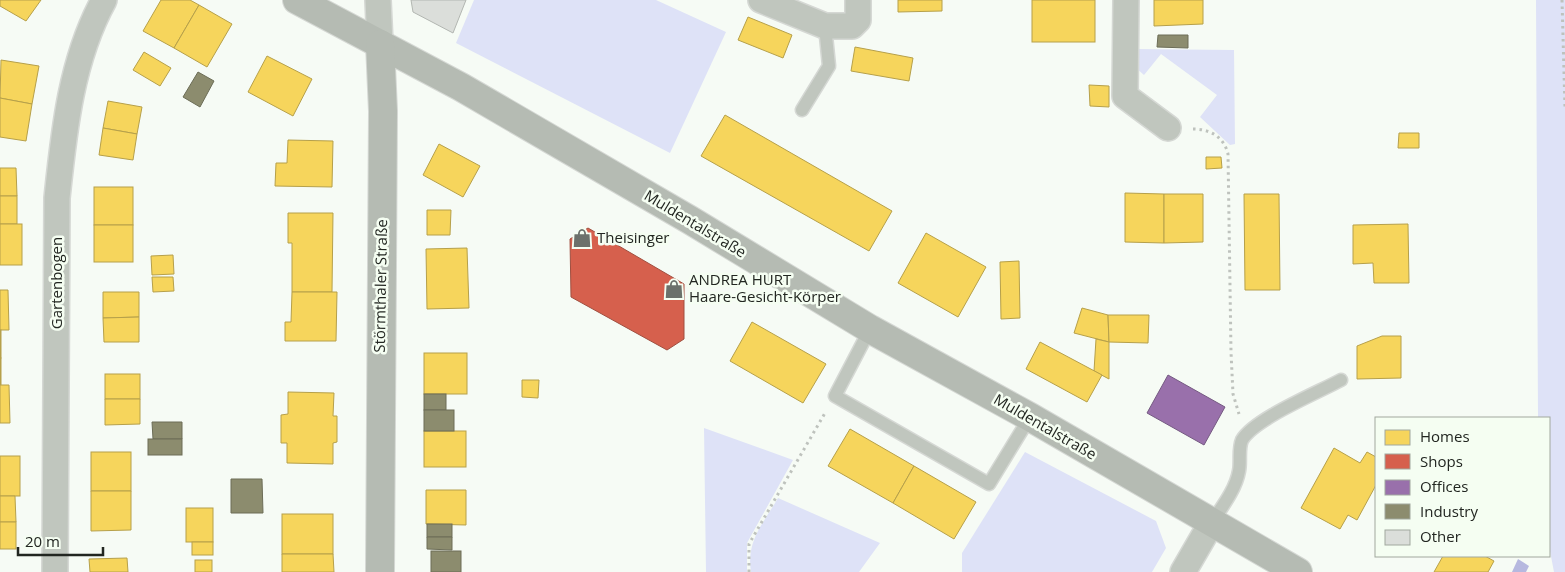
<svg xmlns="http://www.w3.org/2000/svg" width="1565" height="572" font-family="'Open Sans',sans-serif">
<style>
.green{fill:#dee2f7}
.water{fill:#b6b8df}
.homes{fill:#f6d55c;stroke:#b6a04a}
.shops{fill:#d6604d;stroke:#a04f40}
.offices{fill:#9970ab;stroke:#755a82}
.industry{fill:#8c8c6e;stroke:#6c6d57}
.building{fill:#dbdeda;stroke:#b2b6b1}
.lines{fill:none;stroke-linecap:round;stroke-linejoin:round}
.lane-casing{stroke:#d5d8d4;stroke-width:15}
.street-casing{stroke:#d5d8d4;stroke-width:28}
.secondary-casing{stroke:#d5d8d4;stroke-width:30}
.path{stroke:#bec2bd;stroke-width:3;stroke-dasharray:2.5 4;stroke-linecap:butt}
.lane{stroke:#c0c6be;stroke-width:12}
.street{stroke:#c0c6be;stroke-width:25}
.secondary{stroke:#b5bbb3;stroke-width:28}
.labels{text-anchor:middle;stroke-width:5;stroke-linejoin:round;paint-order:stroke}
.street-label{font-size:15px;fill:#222621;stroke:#f5fef2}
.poi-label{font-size:15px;fill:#222621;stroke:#f5fef2;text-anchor:start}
</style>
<rect width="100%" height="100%" fill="#f6fbf5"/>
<g class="green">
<polygon points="474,0 656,0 726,32 670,153 456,43"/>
<polygon points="1536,0 1565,0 1565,572 1554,572 1549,546 1549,418 1538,418"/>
<polygon points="1134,49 1234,50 1235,144 1230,145 1200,117 1217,95 1161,54 1144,75 1135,67"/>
<polygon points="704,428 793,460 747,543 747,572 706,572"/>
<polygon points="1025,452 1156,521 1166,548 1152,572 962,572 962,553"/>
<path d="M778,498L880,543L859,572H751C746,541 763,524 778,498Z"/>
</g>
<polygon class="water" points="1518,559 1529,566 1526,572 1512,572"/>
<g class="homes">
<polygon points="0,0 41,0 26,21 0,6"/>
<polygon points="161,0 190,0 199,5 174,48 143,31"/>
<polygon points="898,0 942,0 942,11 898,12"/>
<rect x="1032" y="0" width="63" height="42"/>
<polygon points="1154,0 1203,0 1203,24 1154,26"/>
<polygon points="199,5 232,24 207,67 174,48"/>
<polygon points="748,17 792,35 783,58 738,40"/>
<polygon points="855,47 913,58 909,81 851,71"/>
<polygon points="144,52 171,68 160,86 133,70"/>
<polygon points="267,56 312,79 293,116 248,92"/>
<polygon points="1,60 39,66 32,104 0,98"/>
<polygon points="1089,85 1109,86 1109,107 1090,106"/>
<polygon points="0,98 32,104 26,141 0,137"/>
<polygon points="108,101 142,107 137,134 103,128"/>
<polygon points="725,115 892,211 869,251 701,156"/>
<polygon points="103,128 137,134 133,160 99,155"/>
<polygon points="1399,133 1419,133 1419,148 1398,148"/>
<polygon points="288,140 333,141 332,187 275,186 276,163 287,163"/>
<polygon points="439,144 480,166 463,197 423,175"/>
<polygon points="1206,157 1221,157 1222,168 1206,169"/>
<polygon points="0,168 16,168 17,196 0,196"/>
<rect x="94" y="187" width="39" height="38"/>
<polygon points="1125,193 1164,194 1164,243 1125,242"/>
<polygon points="1164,194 1203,194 1203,242 1164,243"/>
<polygon points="1244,194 1279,194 1280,290 1245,290"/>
<rect x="0" y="196" width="17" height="28"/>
<polygon points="427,210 451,210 450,235 427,235"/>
<polygon points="288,213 333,213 332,292 292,292 292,243 288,243"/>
<rect x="0" y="224" width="22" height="41"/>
<polygon points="1408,224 1409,283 1374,283 1373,263 1353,264 1353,225"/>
<rect x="94" y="225" width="39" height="37"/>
<polygon points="926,233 986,267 958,317 898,283"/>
<polygon points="467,248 469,308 427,309 426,249"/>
<polygon points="173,255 174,274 152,275 151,256"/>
<polygon points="1019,261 1020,318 1001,319 1000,262"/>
<polygon points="152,277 173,277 174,291 153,292"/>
<polygon points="0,290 8,290 9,330 0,330"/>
<polygon points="103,292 139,292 139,317 103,318"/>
<polygon points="292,292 337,292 336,341 285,341 285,322 291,322"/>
<polygon points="1082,308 1108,315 1109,342 1074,333"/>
<polygon points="1108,315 1149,315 1148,343 1109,342"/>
<polygon points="139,317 139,342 104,342 103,318"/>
<polygon points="752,322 826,364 803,403 730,361"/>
<rect x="0" y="330" width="1" height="28"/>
<polygon points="1382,336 1401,336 1401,378 1357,379 1357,346"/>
<polygon points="1096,339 1109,342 1109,379 1094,371"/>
<polygon points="1040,342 1102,375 1087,402 1026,369"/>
<rect x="424" y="353" width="43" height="41"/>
<rect x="0" y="358" width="1" height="27"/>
<rect x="105" y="374" width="35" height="25"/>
<polygon points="522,380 539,380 538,398 522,397"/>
<polygon points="0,385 9,385 10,423 0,423"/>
<polygon points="288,392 334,393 333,416 337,416 337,442 333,443 333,464 287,463 287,443 281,443 281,415 288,414"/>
<polygon points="105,399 140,399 140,424 105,425"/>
<polygon points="850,429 914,466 893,503 828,466"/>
<rect x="424" y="431" width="42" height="36"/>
<polygon points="1334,448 1360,463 1367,452 1376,457 1376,485 1357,520 1348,515 1340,529 1301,508"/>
<rect x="91" y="452" width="40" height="39"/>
<rect x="0" y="456" width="20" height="40"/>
<polygon points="914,466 976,502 954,539 893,503"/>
<polygon points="426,490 466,490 466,525 426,524"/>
<polygon points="91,491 131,491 131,530 91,531"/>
<polygon points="0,496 15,496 16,522 0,522"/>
<rect x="186" y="508" width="27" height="34"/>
<rect x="282" y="514" width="51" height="40"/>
<rect x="0" y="522" width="16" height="27"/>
<rect x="192" y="542" width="21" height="13"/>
<polygon points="282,554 333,554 334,572 282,572"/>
<polygon points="1443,556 1485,556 1494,561 1488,572 1434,572"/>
<polygon points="127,558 128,572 90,572 89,559"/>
<rect x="195" y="560" width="17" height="12"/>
</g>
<polygon class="shops" points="588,228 684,284 684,339 667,350 571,297 570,239"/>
<polygon class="offices" points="1168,375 1225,407 1204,445 1147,413"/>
<g class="industry">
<polygon points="1158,35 1188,35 1188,48 1157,47"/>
<polygon points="198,72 214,81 200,107 183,97"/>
<rect x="424" y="394" width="22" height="16"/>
<rect x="424" y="410" width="30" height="21"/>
<polygon points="152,422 182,422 182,439 153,439"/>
<rect x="148" y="439" width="34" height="16"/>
<polygon points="231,479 262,479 263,513 231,513"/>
<rect x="427" y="524" width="25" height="13"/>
<polygon points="427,537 452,537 452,550 427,549"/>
<rect x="431" y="551" width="30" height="21"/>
</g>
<polygon class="building" points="411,0 466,0 453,33 413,12"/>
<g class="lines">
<g class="lane-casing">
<g id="lane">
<polyline points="802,110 829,66 825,26"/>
<polyline points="870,329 835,396 989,484 1030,417"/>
<path d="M1212,522C1222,507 1236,489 1239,471C1241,462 1238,449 1242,440C1254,419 1317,393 1341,380"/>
</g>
</g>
<g class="street-casing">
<g id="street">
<polyline points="378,0 380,44"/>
<polyline points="761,0 825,26 852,26 858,20 858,0"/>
<polyline points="1126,0 1125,96 1168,128"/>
<path d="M55,572L57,198C64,131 71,60 104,0"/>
<polyline points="1183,572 1212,522"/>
</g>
</g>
<g class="secondary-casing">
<g id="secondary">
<polyline points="297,0 461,87 690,220 870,329 1030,417 1298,572"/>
<polyline points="380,572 383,111 380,44"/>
</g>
</g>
<g class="path">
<polyline points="1562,0 1565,108"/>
<path d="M1193,129C1210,129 1224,137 1228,154L1231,352L1233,394L1239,414"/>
<polyline points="749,572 749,544 825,413"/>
</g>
<use href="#lane" class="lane"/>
<use href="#street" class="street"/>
<use href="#secondary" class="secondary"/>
</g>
<defs>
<g id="shop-bare" transform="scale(1.5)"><path d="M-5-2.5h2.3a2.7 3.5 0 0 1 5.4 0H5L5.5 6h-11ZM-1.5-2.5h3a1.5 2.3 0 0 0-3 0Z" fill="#6c716b" stroke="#f5fef2" stroke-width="2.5" paint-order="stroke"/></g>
</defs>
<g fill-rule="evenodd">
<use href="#shop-bare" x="582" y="238"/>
<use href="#shop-bare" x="674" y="289"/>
</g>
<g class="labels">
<g class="street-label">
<text transform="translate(695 224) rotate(31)" y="5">Muldentalstraße</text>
<text transform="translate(57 283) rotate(-90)" y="5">Gartenbogen</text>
<text transform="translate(381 286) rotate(-89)" y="5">Störmthaler Straße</text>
<text transform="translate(1045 427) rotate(30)" y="5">Muldentalstraße</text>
</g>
<g class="poi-label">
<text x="597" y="243">Theisinger</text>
<text x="689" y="285">ANDREA HURT<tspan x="689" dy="17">Haare-Gesicht-Körper</tspan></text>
</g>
</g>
<rect x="1375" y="417" width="175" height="140" fill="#f5fef2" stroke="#a1a89e"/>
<rect x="1385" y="430" width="25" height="15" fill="#f6d55c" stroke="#a1a89e"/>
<text x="1420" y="442" font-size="15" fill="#222621">Homes</text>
<rect x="1385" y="454" width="25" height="15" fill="#d6604d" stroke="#a1a89e"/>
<text x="1420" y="467" font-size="15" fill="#222621">Shops</text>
<rect x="1385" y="480" width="25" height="15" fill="#9970ab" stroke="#a1a89e"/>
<text x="1420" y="492" font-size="15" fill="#222621">Offices</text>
<rect x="1385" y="504" width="25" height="15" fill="#8c8c6e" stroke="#a1a89e"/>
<text x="1420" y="517" font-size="15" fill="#222621">Industry</text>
<rect x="1385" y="530" width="25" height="15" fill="#dbdeda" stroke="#a1a89e"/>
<text x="1420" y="542" font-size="15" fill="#222621">Other</text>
<path d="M18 547v8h85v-8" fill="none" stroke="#222621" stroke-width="2.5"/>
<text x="25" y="547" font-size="15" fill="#222621" stroke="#f5fef2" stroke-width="4" paint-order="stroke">20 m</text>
</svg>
